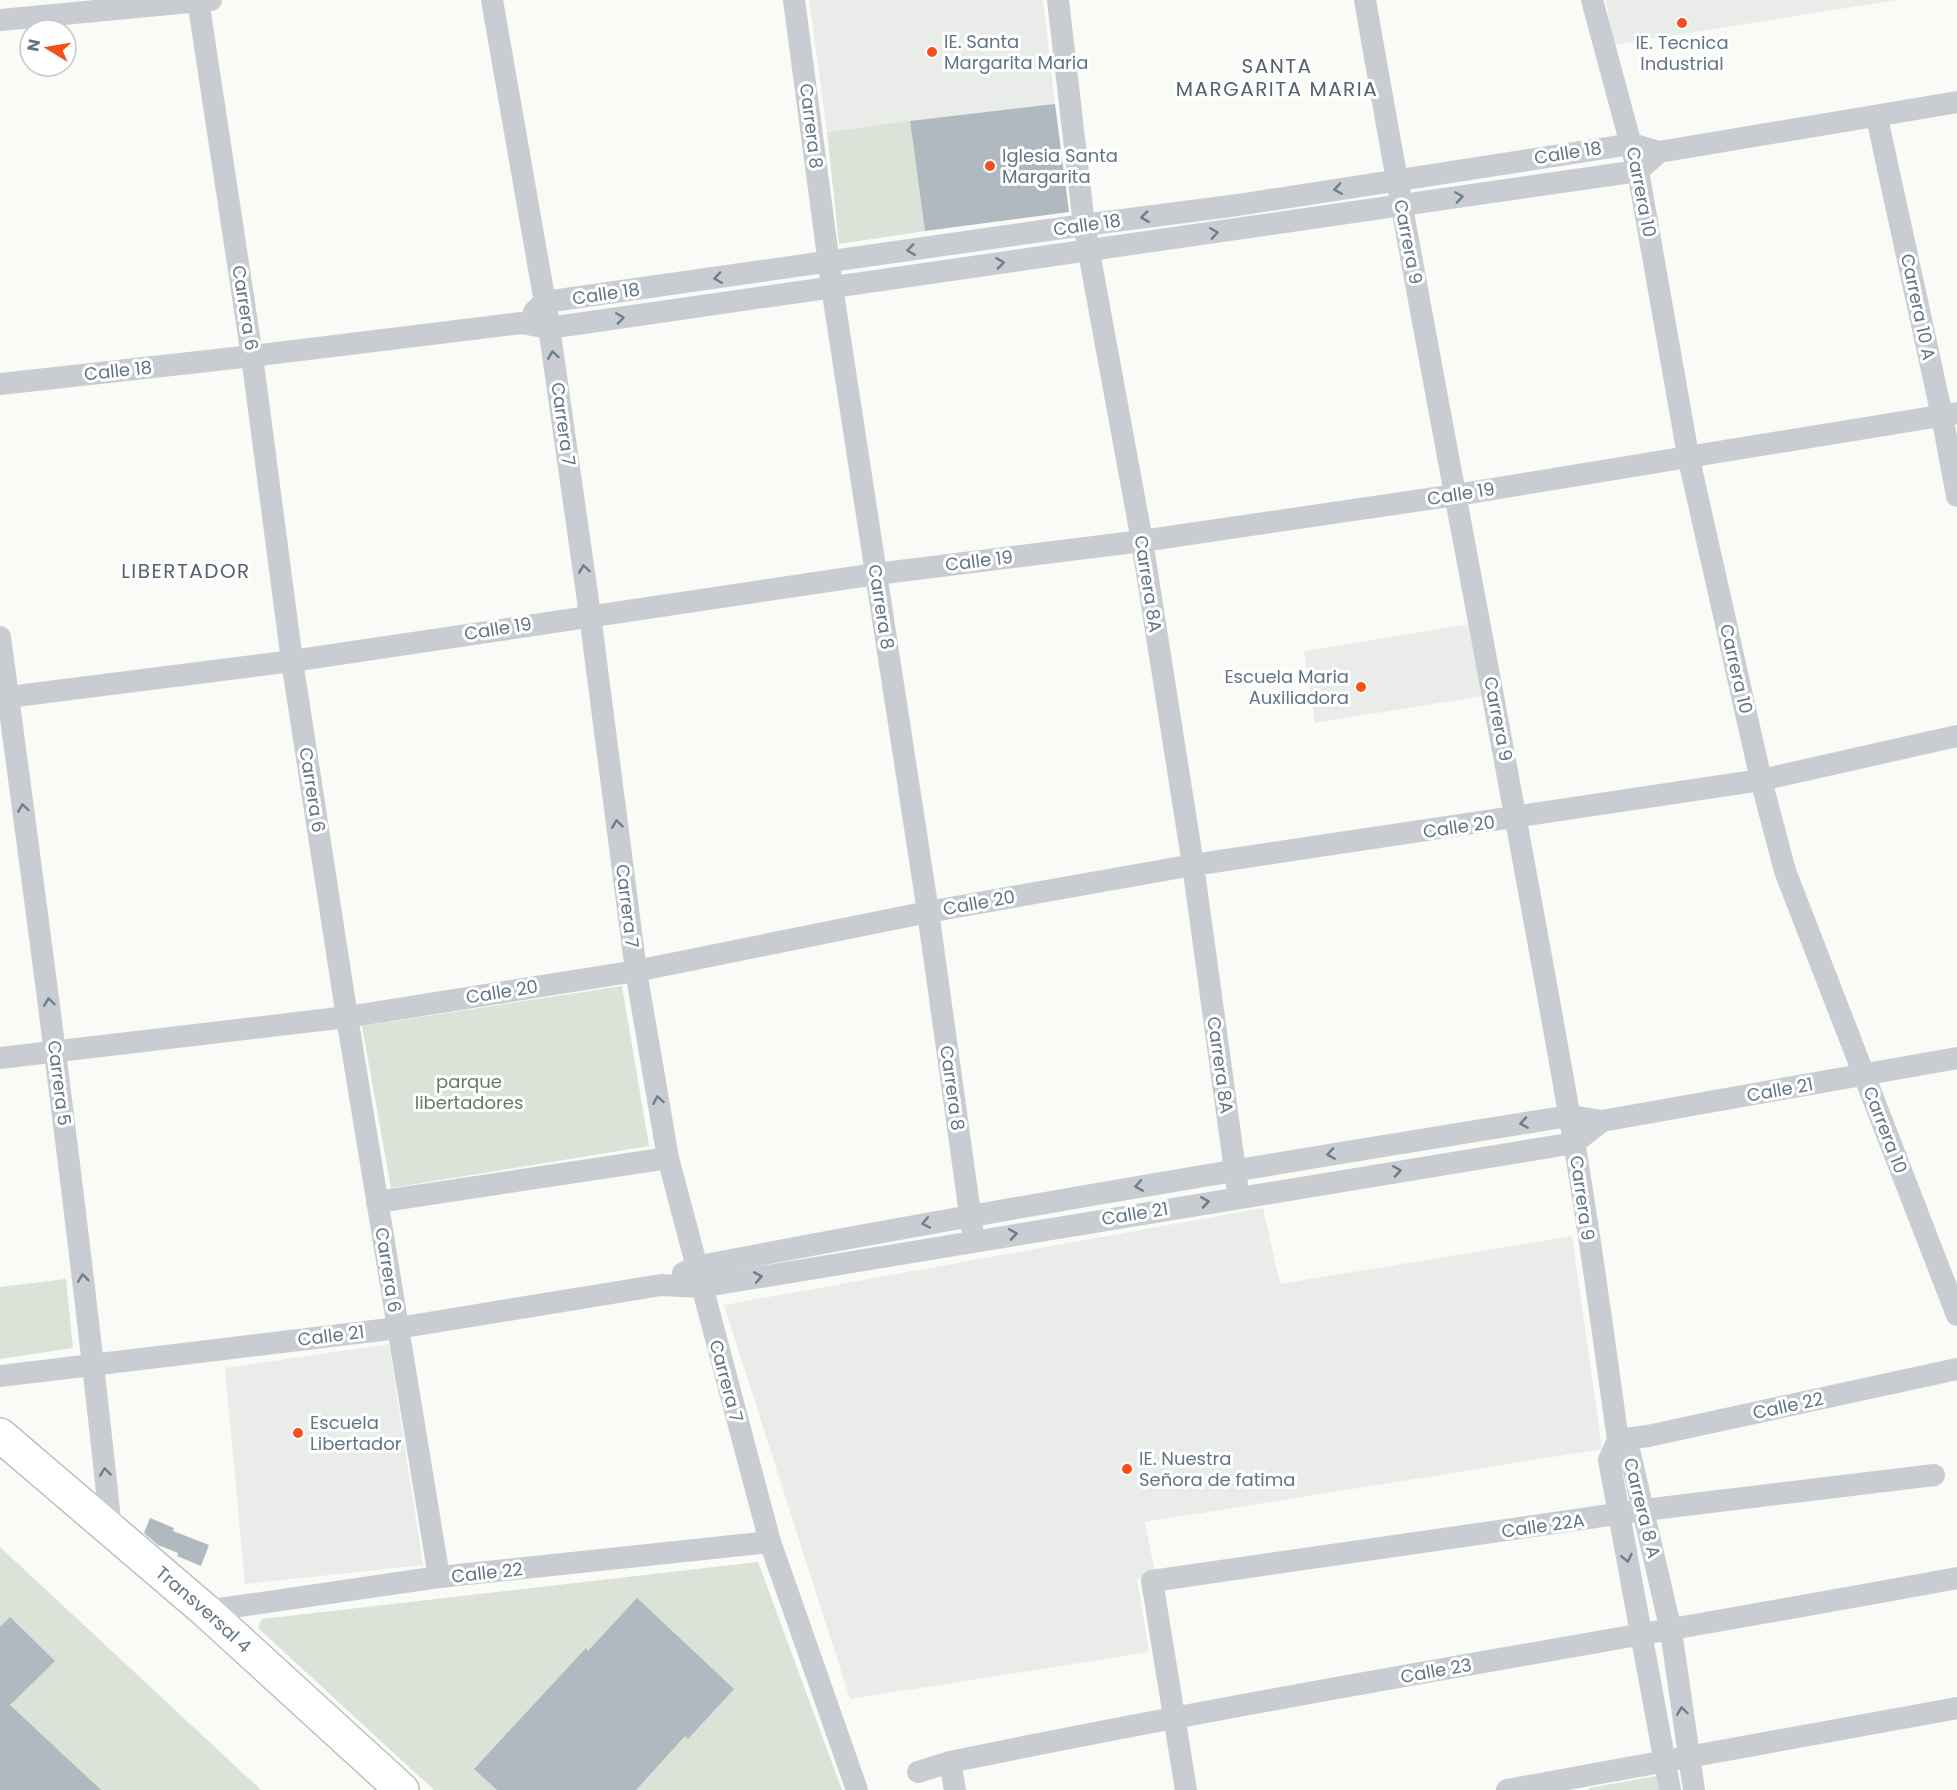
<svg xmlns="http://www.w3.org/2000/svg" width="1957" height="1790" font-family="Poppins,sans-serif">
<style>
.built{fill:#eaecea}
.green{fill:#dbe2d7}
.building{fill:#afb9bf}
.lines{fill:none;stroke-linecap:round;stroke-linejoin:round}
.primary-casing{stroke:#bcc0c4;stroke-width:36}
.street{stroke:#c9cdd1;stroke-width:22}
.primary{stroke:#fff;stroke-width:33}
.oneway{stroke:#6b7e8d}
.poi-dot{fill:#f64f1b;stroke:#fff;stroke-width:2}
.labels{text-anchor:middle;stroke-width:6;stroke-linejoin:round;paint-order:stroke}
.poi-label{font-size:18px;fill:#617585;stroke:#fff;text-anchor:start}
.street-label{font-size:18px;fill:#617585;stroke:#fff}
.park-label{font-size:18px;fill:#667c61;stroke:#fff}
.neighbourhood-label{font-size:20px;letter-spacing:1.5px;fill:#54636f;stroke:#fff}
</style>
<rect width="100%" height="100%" fill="#fafaf7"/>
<g class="built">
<polygon points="809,0 1043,0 1055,104 827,132"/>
<polygon points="1606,0 1897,0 1613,45"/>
<polygon points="1471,624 1482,696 1315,723 1304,651"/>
<polygon points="1263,1208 1280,1284 1572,1236 1602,1449 1145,1522 1155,1573 1137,1579 1149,1652 850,1699 724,1305"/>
<polygon points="389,1344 423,1565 245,1584 225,1368"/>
</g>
<g class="green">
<polygon points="910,121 925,231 839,244 827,132"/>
<polygon points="622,986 649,1146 391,1188 362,1026"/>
<polygon points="66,1279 73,1348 0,1359 0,1287"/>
<polygon points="0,1547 261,1790 0,1790"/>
<polygon points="758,1562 842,1790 434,1790 258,1628 262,1619"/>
<polygon points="1667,1774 1670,1790 1589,1790 1589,1788"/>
</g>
<g class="building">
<polygon points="1055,104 1069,212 925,231 910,121"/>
<polygon points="150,1518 174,1528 173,1531 209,1545 201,1566 177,1556 178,1553 158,1545 144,1533"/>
<polygon points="637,1598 734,1689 688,1739 685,1736 636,1790 497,1790 474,1769 586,1648 588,1651"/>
<polygon points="10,1617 55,1661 10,1705 101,1790 0,1790 0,1627"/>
</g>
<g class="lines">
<g class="primary-casing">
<g id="primary">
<path id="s1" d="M0,1435L206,1611L402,1790"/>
</g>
</g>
<g class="street">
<polyline points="198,0 252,356 292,661 347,1017 439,1577"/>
<polyline points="492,0 548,320 590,615 636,971 668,1158 770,1542 857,1790"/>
<polyline points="794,0 832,287 928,912 972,1228"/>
<polyline points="1058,0 1084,225 1142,541 1193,865 1237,1185"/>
<path d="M1365,0C1431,381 1508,761 1574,1142C1591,1241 1604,1341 1618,1440"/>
<polyline points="1592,0 1638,171 1688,455 1761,780 1785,871 1957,1315"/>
<polyline points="0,20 211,0"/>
<polyline points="1877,118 1942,416 1957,496"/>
<polyline points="534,312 545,302 1084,225 1238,205 1632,144 1659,152 1957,102"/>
<polyline points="0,384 252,356 521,323 549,328 1638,171 1659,152"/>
<path d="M0,637C40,934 80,1232 111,1530"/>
<polyline points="0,698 292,661 876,574 1142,541 1456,495 1957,413"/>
<polyline points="0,1058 347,1017 636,971 928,912 1193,865 1761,780 1957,736"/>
<polyline points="377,1202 668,1158"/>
<path d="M683,1273L695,1267C986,1211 1277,1163 1569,1116L1602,1121L1957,1058"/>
<polyline points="0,1376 398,1328 661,1285 700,1287 1574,1143 1602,1121"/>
<polyline points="1618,1440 1630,1454 1671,1631 1694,1790"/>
<polyline points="1618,1440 1609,1460 1670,1790"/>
<polyline points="1618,1440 1648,1436 1957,1369"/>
<polyline points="206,1611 439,1577 770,1542"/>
<polyline points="950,1762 955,1790"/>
<path d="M918,1772L950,1762C1284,1693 1621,1640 1957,1578"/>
<polyline points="1186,1790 1152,1581 1644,1510 1934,1475"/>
<polyline points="1507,1790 1957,1708"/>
</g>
<use href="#primary" class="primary"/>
</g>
<defs><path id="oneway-chevron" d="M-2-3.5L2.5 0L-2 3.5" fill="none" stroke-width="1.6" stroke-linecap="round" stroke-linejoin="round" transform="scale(1.5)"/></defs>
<g class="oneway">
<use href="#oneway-chevron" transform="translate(1338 189) rotate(171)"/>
<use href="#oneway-chevron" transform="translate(1459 197) rotate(-8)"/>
<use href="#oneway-chevron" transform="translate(1145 217) rotate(173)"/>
<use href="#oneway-chevron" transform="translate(1214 233) rotate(-8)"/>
<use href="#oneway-chevron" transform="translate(911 250) rotate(172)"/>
<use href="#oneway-chevron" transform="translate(1000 263) rotate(-7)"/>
<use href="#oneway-chevron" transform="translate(718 278) rotate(172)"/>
<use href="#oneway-chevron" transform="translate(620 318) rotate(-8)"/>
<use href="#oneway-chevron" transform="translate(553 355) rotate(-98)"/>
<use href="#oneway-chevron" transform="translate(584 569) rotate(-98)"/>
<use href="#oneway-chevron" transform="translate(23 808) rotate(-98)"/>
<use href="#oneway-chevron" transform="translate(617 824) rotate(-97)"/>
<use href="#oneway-chevron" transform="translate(49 1002) rotate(-98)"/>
<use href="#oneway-chevron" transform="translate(658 1100) rotate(-100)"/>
<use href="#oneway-chevron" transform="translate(1524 1123) rotate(171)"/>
<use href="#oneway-chevron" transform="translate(1331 1154) rotate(171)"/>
<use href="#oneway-chevron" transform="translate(1397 1171) rotate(-9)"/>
<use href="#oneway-chevron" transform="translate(1139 1186) rotate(170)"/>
<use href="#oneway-chevron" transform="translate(1205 1202) rotate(-9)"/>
<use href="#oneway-chevron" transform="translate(926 1223) rotate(169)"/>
<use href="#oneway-chevron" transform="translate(1013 1234) rotate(-9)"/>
<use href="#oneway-chevron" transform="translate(758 1277) rotate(-10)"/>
<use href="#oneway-chevron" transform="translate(83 1278) rotate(-97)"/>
<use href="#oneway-chevron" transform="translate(105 1472) rotate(-96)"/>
<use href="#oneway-chevron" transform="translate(1627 1558) rotate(79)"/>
<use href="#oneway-chevron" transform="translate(1682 1711) rotate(-98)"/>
</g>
<g class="poi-dot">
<circle cx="1682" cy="23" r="6"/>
<circle cx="932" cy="52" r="6"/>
<circle cx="990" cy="166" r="6"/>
<circle cx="1361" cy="687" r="6"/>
<circle cx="298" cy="1433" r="6"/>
<circle cx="1127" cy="1469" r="6"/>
</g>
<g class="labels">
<g class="poi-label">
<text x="944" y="48">IE. Santa<tspan x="944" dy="21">Margarita Maria</tspan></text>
<text x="1682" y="49" text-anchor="middle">IE. Tecnica<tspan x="1682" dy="21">Industrial</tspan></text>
<text x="1002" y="162">Iglesia Santa<tspan x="1002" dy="21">Margarita</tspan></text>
<text x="1349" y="683" text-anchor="end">Escuela Maria<tspan x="1349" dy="21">Auxiliadora</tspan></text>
<text x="310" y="1429">Escuela<tspan x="310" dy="21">Libertador</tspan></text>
<text x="1139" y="1465">IE. Nuestra<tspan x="1139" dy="21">Señora de fatima</tspan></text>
</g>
<g class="street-label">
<text transform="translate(811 126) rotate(83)" y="6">Carrera 8</text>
<text transform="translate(1568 153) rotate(-9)" y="6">Calle 18</text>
<text transform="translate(1641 192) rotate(79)" y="6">Carrera 10</text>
<text transform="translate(1087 225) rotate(-8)" y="6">Calle 18</text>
<text transform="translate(1408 242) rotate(79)" y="6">Carrera 9</text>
<text transform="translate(606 294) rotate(-8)" y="6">Calle 18</text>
<text transform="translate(1918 307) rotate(78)" y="6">Carrera 10 A</text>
<text transform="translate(245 308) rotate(81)" y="6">Carrera 6</text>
<text transform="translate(118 371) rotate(-6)" y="6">Calle 18</text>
<text transform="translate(563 424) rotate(82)" y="6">Carrera 7</text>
<text transform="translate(1461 494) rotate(-9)" y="6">Calle 19</text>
<text transform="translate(979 561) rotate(-7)" y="6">Calle 19</text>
<text transform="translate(1148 584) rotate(81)" y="6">Carrera 8A</text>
<text transform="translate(881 607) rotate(81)" y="6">Carrera 8</text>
<text transform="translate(498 629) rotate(-9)" y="6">Calle 19</text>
<text transform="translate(1736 669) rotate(77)" y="6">Carrera 10</text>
<text transform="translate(1498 719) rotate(79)" y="6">Carrera 9</text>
<text transform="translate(312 790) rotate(81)" y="6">Carrera 6</text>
<text transform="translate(1459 827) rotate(-8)" y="6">Calle 20</text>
<text transform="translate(979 903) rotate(-10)" y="6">Calle 20</text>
<text transform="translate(627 906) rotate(83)" y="6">Carrera 7</text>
<text transform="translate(502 992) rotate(-9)" y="6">Calle 20</text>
<text transform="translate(1220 1065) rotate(82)" y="6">Carrera 8A</text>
<text transform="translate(59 1083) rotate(83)" y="6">Carrera 5</text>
<text transform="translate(952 1088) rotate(82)" y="6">Carrera 8</text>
<text transform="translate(1780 1090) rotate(-10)" y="6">Calle 21</text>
<text transform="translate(1885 1130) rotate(69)" y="6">Carrera 10</text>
<text transform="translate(1582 1198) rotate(82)" y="6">Carrera 9</text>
<text transform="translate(1135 1214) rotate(-9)" y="6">Calle 21</text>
<text transform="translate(388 1270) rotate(81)" y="6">Carrera 6</text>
<text transform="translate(331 1336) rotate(-7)" y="6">Calle 21</text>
<text transform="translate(726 1381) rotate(75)" y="6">Carrera 7</text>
<text transform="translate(1788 1406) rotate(-12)" y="6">Calle 22</text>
<text transform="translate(1642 1508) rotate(76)" y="6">Carrera 8 A</text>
<text transform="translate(1543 1526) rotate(-8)" y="6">Calle 22A</text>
<text transform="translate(487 1573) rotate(-6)" y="6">Calle 22</text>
<text dy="6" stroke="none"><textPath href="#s1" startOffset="268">Transversal 4</textPath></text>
<text transform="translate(1436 1671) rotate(-10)" y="6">Calle 23</text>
</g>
<g class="park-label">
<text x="469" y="1088">parque<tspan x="469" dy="21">libertadores</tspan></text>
</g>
<g class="neighbourhood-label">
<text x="1277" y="73">SANTA<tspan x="1277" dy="23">MARGARITA MARIA</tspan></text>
<text x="186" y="578">LIBERTADOR</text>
</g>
</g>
<g transform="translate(48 48) rotate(281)"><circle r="28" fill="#ffffff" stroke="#c0c8ce" stroke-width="1.5"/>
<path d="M0-4.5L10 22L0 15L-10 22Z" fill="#f64f1b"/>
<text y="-9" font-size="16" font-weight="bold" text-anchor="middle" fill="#617585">N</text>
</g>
</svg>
